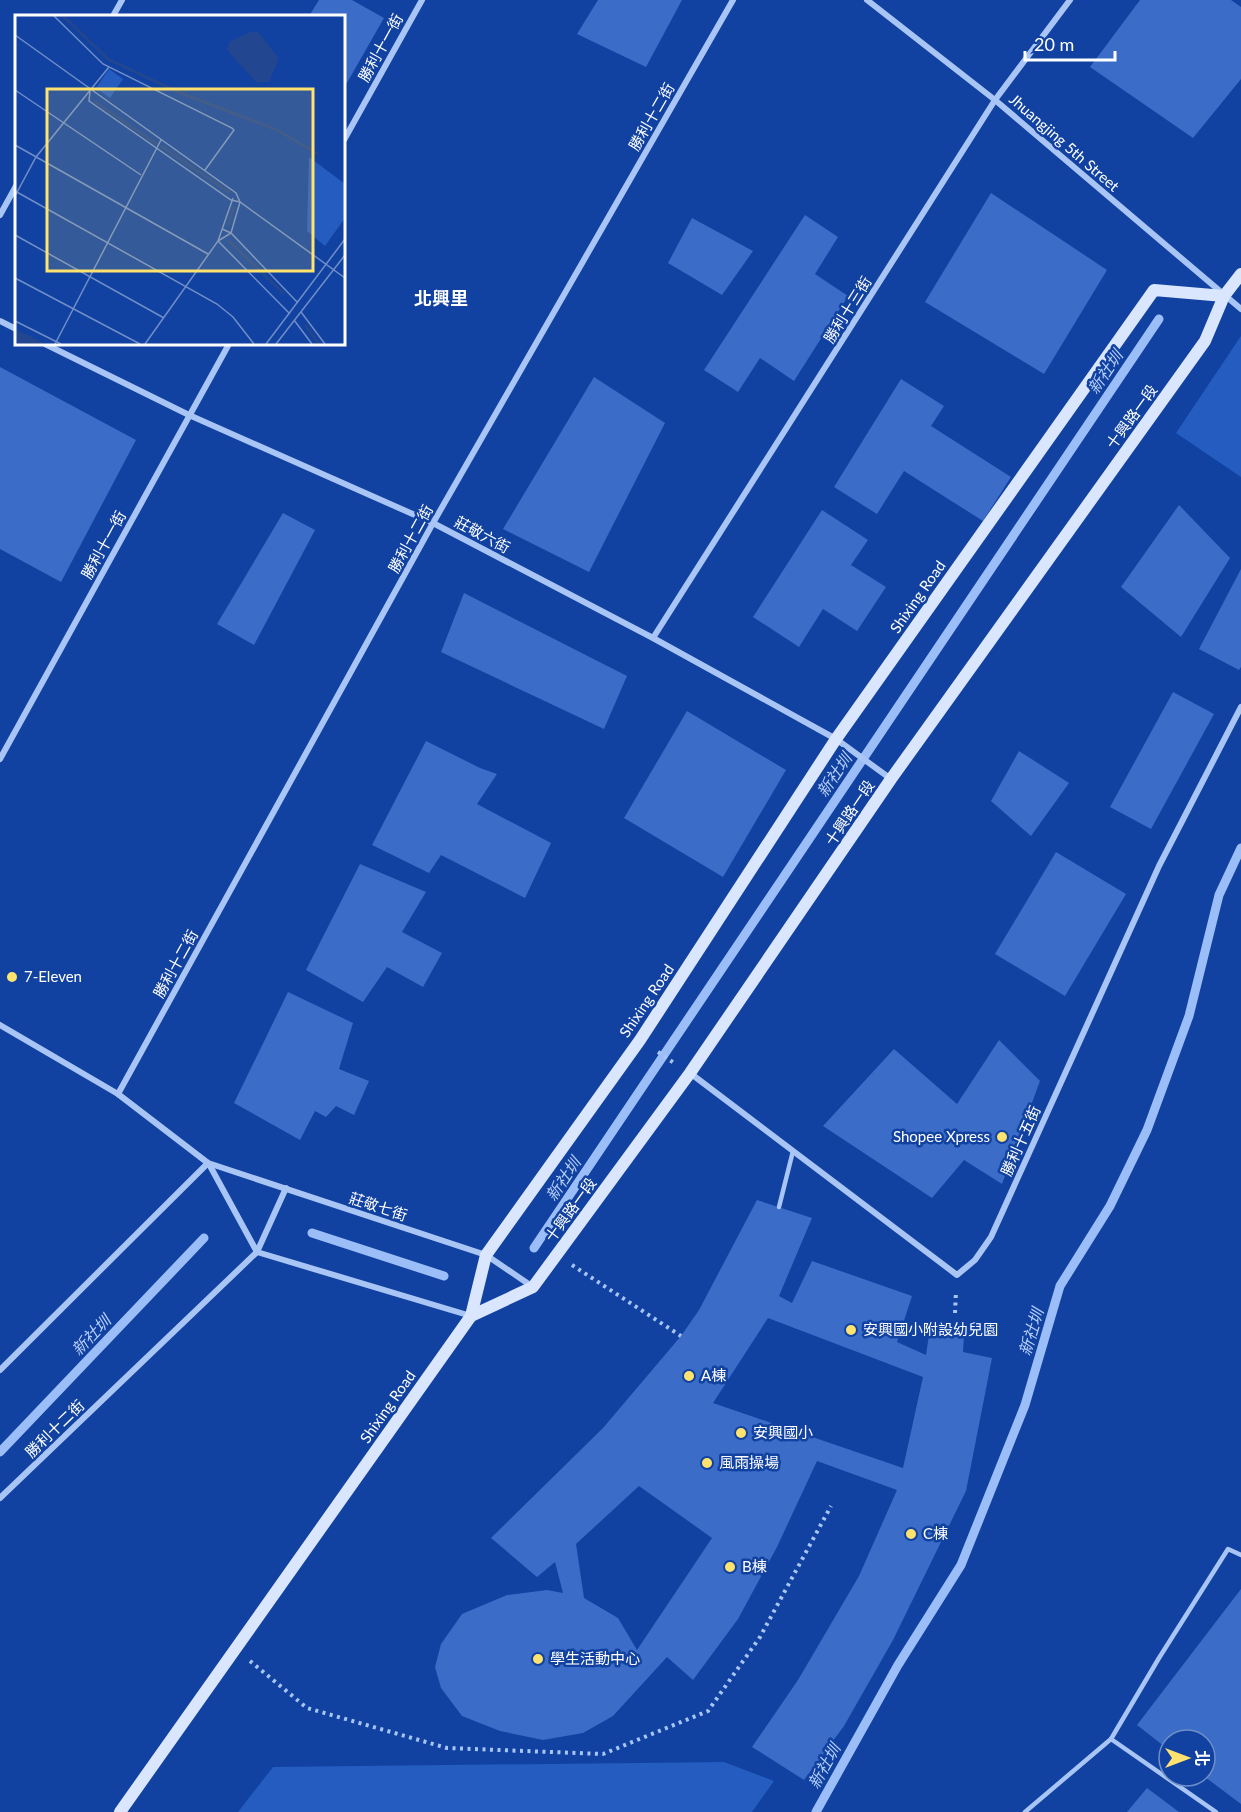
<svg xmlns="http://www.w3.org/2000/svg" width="1241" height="1812" font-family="Lato,'Noto Sans TC',sans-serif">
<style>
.green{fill:#245cbf}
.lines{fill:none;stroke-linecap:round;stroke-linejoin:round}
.stream{stroke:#9bbef8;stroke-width:9}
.building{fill:#3a6cc8;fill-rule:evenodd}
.path{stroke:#a9c5f5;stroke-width:4;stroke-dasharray:3 4.5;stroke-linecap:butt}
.lane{stroke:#a9c5f5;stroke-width:4.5}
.street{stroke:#a9c5f5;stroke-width:6}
.secondary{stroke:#dae6fe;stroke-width:12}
.poi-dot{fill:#ffe36e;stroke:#1142a1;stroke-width:2}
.labels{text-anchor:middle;stroke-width:5;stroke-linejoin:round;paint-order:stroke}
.street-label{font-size:15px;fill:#fff;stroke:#1142a1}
.poi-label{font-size:15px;fill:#fff;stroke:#1142a1;text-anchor:start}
.water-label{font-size:16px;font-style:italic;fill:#b6cffb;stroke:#1142a1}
.quarter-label{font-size:18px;font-weight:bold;fill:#fff;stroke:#1142a1}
.inset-river{fill:none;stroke:#22468f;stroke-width:3}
.inset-road{fill:none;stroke:#708ec7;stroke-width:1.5}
.view{fill:#ffe36e;fill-opacity:0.15;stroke:#ffe36e;stroke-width:3}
.inset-edge{fill:none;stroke:#fff;stroke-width:3}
</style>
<rect width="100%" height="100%" fill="#1142a1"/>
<g class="green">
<polygon points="1241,336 1241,477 1176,433"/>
<polygon points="724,1762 774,1781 752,1812 238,1812 273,1767"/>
</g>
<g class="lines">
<g class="stream">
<polyline points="312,1233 444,1276"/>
<polyline points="534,1248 1159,319"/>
<polyline points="0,1452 204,1238"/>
<polyline points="816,1812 898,1665 961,1565 1025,1405 1060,1286 1110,1206 1147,1130 1189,1016 1219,895 1241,848"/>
</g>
</g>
<g class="building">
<polygon points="319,0 352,0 384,18 344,88 344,16 309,16"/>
<polygon points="598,0 682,0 646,67 577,34"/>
<polygon points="1140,0 1231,0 1241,7 1241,79 1193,138 1090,67"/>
<polygon points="991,193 1107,270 1044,374 925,302"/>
<polygon points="805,215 838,237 815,274 848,296 794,381 760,358 738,392 704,370"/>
<polygon points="692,218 753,251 722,295 668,263"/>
<polygon points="0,367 136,440 61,582 0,549"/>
<polygon points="594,377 665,423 589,572 503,529"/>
<polygon points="901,379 944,406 931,426 1011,477 983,521 904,471 877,514 834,487"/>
<polygon points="1179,505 1230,558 1181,637 1121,587"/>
<polygon points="822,510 868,540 851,565 886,587 857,631 823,609 799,647 753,617"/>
<polygon points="283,513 315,530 254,645 217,624"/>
<polygon points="1241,569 1241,667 1239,670 1199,649"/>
<polygon points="464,593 627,676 604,729 441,652"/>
<polygon points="1173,692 1214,714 1151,829 1110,807"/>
<polygon points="687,711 786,770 723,877 624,818"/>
<polygon points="426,741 480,768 497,774 477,804 551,843 525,898 441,855 429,873 372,845"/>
<polygon points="1019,751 1069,783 1031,836 991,801"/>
<polygon points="1056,852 1126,894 1065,996 995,954"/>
<polygon points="360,864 426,892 402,932 442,953 423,987 387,967 363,1002 306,970"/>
<polygon points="288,992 353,1023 339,1069 369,1081 354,1115 336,1106 326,1117 315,1111 300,1140 234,1103"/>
<polygon points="999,1040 1040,1081 1002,1184 964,1160 932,1198 823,1126 894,1049 957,1104"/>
<path d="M757,1200L812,1218L779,1296L792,1303L812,1261L912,1296L897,1342L926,1355L930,1328L964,1335L963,1352L992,1358L966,1491L893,1640L844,1726L804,1780L752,1747L798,1680L859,1576L897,1490L817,1461L777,1547L738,1619L693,1680L667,1657L613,1716L583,1733L543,1740L500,1731L462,1716L441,1688L435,1667L441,1644L462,1614L507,1595L547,1590L563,1593L555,1562L537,1577L491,1538L603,1428L681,1336L699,1310ZM768,1318L923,1377L903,1468L713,1403ZM639,1486L712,1538L637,1650L618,1618L584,1598L576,1544Z"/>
<polygon points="1241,1589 1241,1804 1205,1777 1205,1740 1169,1740 1169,1750 1137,1725"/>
<polygon points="1147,1788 1179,1812 1127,1812"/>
</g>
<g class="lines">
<g class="path">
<polyline points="658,1052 674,1063"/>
<polyline points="572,1265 681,1336"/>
<polyline points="955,1313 956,1291"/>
<polyline points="250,1661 307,1708 447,1748 603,1754 708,1711 760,1637 831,1506"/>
</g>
<g class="lane">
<polyline points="779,1207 793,1151"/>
<polyline points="1111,1739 1159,1658 1228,1549 1241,1555"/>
<polyline points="1025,1812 1111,1739 1216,1812"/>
</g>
<g class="street">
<polyline points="867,0 995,100 1241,309"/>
<polyline points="113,16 122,0"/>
<polyline points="344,140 422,0"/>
<polyline points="0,215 16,186"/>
<polyline points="0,321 16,329"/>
<polyline points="45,344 189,415 433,523 653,638 836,739 891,779"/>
<polyline points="653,638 995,100 1070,0"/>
<polyline points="0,759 229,344"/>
<polyline points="0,1025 118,1094 208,1163 486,1255 533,1287"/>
<polyline points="690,1073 957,1275 975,1260 991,1237 1159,866 1241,707"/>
<polyline points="118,1094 433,523 733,0"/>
<polyline points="209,1164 257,1252 471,1316"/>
<polyline points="0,1370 208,1163"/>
<polyline points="0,1498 257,1252 286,1188"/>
</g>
<g class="secondary">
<polyline points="471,1316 533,1287 690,1073 891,779 1205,341 1224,296 1241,274"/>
<polyline points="120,1812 471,1316 486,1255 640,1040 836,739 1154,290 1224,296"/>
</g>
</g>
<g class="poi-dot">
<circle cx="12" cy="977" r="6"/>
<circle cx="1002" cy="1137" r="6"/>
<circle cx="851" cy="1330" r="6"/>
<circle cx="689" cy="1376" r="6"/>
<circle cx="741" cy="1433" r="6"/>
<circle cx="707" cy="1463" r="6"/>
<circle cx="911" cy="1534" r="6"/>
<circle cx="730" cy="1567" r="6"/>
<circle cx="538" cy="1659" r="6"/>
</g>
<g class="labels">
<g class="street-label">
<text transform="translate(381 48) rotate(-61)" y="5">勝利十一街</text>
<text transform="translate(652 117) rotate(-60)" y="5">勝利十二街</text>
<text transform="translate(1064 143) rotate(41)" y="5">Jhuangjing 5th Street</text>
<text transform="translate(848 310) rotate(-58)" y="5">勝利十三街</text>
<text transform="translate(1132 417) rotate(-54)" y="5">十興路一段</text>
<text transform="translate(482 535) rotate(28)" y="5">莊敬六街</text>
<text transform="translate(411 539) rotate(-61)" y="5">勝利十二街</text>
<text transform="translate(104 545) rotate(-61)" y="5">勝利十一街</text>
<text transform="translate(918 597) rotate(-55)" y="5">Shixing Road</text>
<text transform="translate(850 813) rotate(-56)" y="5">十興路一段</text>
<text transform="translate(176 964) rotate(-61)" y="5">勝利十二街</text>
<text transform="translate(647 1001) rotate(-56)" y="5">Shixing Road</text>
<text transform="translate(1021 1141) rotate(-66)" y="5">勝利十五街</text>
<text transform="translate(378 1207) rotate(18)" y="5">莊敬七街</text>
<text transform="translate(571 1210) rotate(-54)" y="5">十興路一段</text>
<text transform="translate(388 1407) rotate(-55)" y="5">Shixing Road</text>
<text transform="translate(55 1429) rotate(-44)" y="5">勝利十二街</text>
</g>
<g class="poi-label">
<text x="24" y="982">7-Eleven</text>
<text x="990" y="1142" text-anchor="end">Shopee Xpress</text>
<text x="863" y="1335">安興國小附設幼兒園</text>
<text x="701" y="1381">A棟</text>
<text x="753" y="1438">安興國小</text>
<text x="719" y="1468">風雨操場</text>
<text x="923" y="1539">C棟</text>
<text x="742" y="1572">B棟</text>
<text x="550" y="1664">學生活動中心</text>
</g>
<g class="water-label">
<text transform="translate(1105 372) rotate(-56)" y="6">新社圳</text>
<text transform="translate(834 775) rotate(-56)" y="6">新社圳</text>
<text transform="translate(563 1179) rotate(-56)" y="6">新社圳</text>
<text transform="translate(1031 1332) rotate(-73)" y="6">新社圳</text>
<text transform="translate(91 1335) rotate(-46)" y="6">新社圳</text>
<text transform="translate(824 1766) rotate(-61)" y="6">新社圳</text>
</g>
<g class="quarter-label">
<text x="441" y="305">北興里</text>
</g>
</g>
<g transform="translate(15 15)">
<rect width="330" height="330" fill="#1142a1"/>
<path d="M94,54L108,64L95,83L81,73ZM294,142L330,169V203L310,231L292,216Z" fill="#245cbf"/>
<path d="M235,17H243L264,43L254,67H241L212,35L214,27ZM0,314L15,321L30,329H3Z" fill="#22468f"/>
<path class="inset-river" d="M48,1L93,44L163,77L262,115L303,139M79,86L142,129M146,131L215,178M213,210L219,191M214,226L269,279M290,310L304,329"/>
<path class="inset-road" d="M39,1L88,49L217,113L219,115L190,155M0,20L221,178L225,187M0,75L126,160M75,76L74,86L216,185L225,187L330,263M0,130L193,239M0,176L202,289L218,302L239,329M0,181L21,142L94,52M207,214L216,218L283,288M0,220L149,303M203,226L275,299M203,226L216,218L225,187M0,263L125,329M286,297L310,329M279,305L297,329M0,306L46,329M40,329L146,125M130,329L203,226L218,183M251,329L330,224M261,329L330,240"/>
<path class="view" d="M32,74H298V256H32Z"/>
<rect width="330" height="330" class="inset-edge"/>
</g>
<g transform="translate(1187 1758) rotate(90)"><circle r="28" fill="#1142a1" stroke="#708ec7" stroke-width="1.5"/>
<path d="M0-4.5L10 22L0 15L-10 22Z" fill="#ffe36e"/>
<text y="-9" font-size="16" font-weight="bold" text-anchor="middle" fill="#ffffff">北</text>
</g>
<path d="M1025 51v9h90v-9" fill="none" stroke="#ffffff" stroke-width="3"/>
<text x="1034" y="51" font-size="18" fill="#ffffff" stroke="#1142a1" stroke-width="4.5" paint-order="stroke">20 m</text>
</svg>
